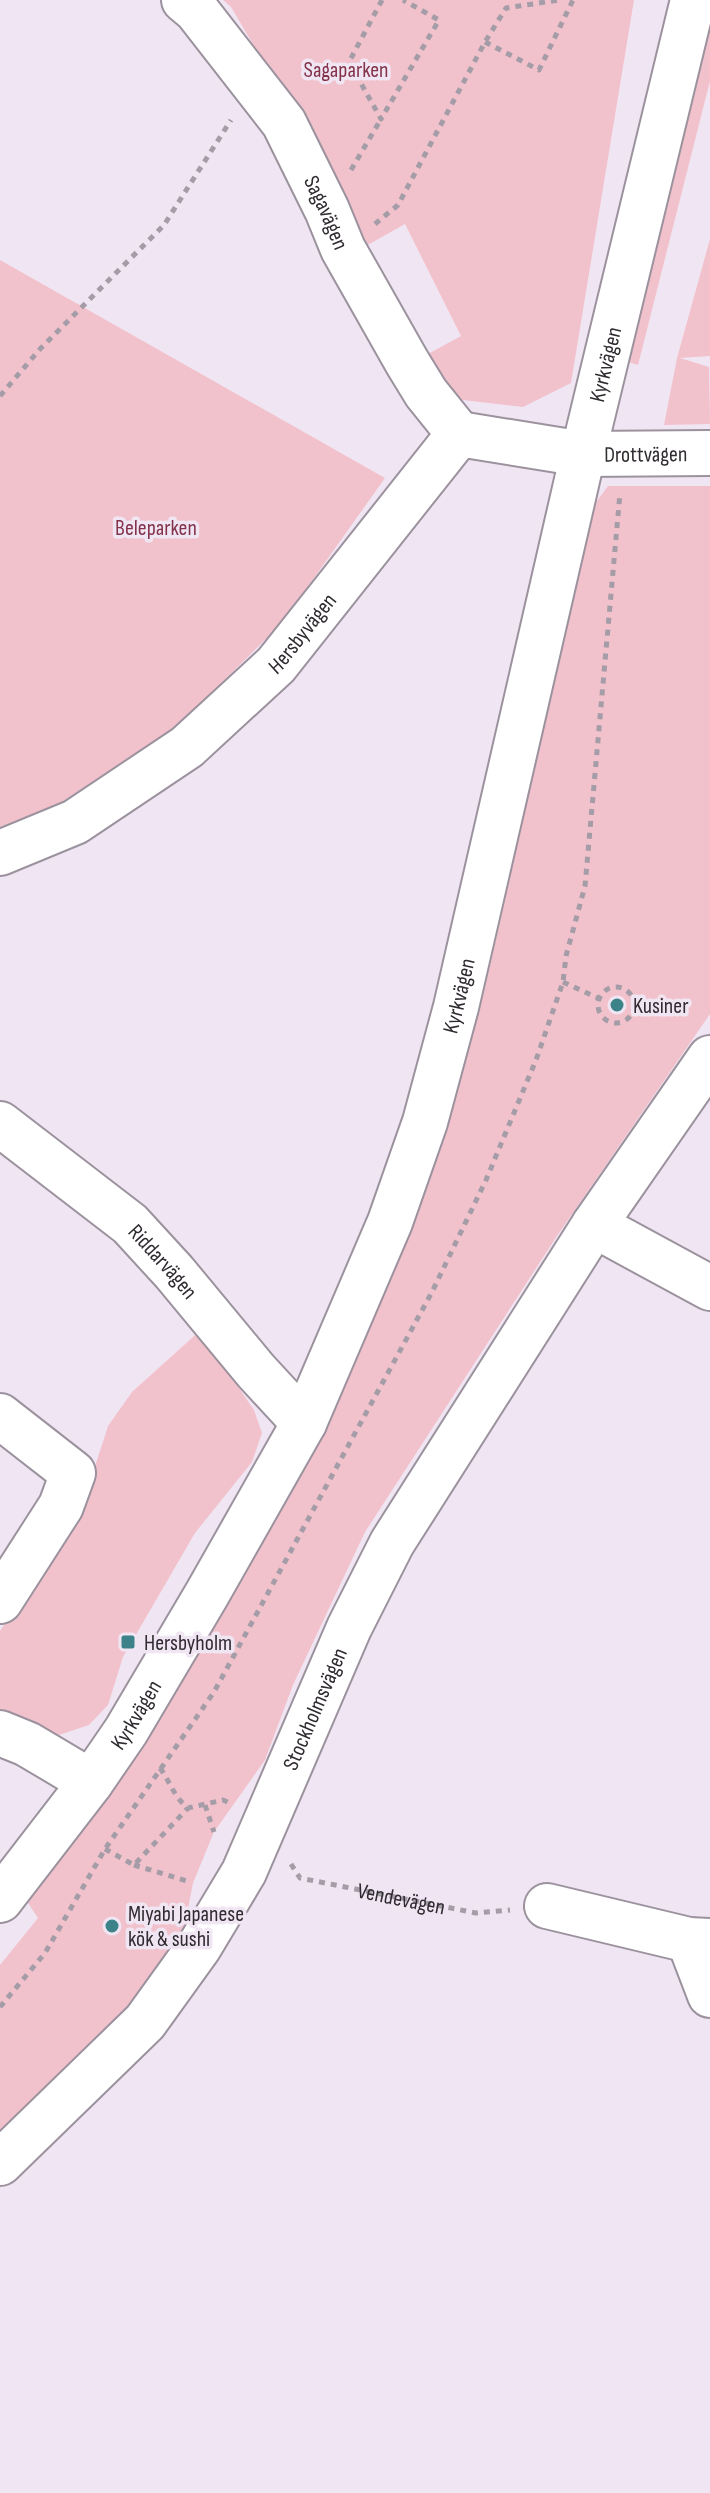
<svg xmlns="http://www.w3.org/2000/svg" width="710" height="2493" font-family="'Sofia Sans Condensed',sans-serif">
<style>
.green{fill:#f2c2cc}
.lines{fill:none;stroke-linecap:round;stroke-linejoin:round}
.street-casing{stroke:#9b929e;stroke-width:48}
.secondary-casing{stroke:#9b929e;stroke-width:48}
.path{stroke:#a49da7;stroke-width:5;stroke-dasharray:6 6;stroke-linecap:butt}
.street{stroke:#fff;stroke-width:44}
.secondary{stroke:#fff;stroke-width:44}
.poi-dot{fill:#3b8388;stroke:#f0e6f3;stroke-width:3}
.labels{text-anchor:middle;stroke-width:7;stroke-linejoin:round;paint-order:stroke}
.park-label{font-size:22px;fill:#83324a;stroke:#f0e6f3}
.street-label{font-size:22px;fill:#2f2b30;stroke:#f0e6f3}
.poi-label{font-size:22px;fill:#2f2b30;stroke:#f0e6f3;text-anchor:start}
</style>
<rect width="100%" height="100%" fill="#f0e6f3"/>
<g class="green">
<polygon points="223,0 634,0 571,383 523,407 446,398 417,360 461,336 405,224 359,250 324,164 231,7"/>
<polygon points="710,11 710,81 638,365 628,362 679,133"/>
<polygon points="710,239 710,356 680,358 709,367 710,424 664,425 677,358"/>
<polygon points="0,260 385,478 282,623 179,725 54,807 0,827"/>
<polygon points="608,486 710,486 710,1014 557,1236 365,1532 293,1685 265,1760 214,1832 193,1883 180,1951 142,2008 0,2145 0,1965 38,1918 28,1903 142,1746 223,1613 340,1391 419,1195 491,961 591,509"/>
<polygon points="203,1328 234,1370 237,1385 254,1410 262,1433 252,1462 195,1533 123,1657 108,1705 89,1725 56,1736 0,1716 0,1631 78,1519 108,1426 132,1392"/>
</g>
<g class="lines">
<g class="street-casing">
<g id="street">
<path id="s2" d="M184,0L196,10L284,123L327,210L343,249L407,362L426,393L459,434"/>
<path id="s3" d="M0,853L75,822L187,747L276,665L459,434L583,454L710,453"/>
<path id="s4" d="M0,1124L130,1224L174,1272L256,1371L304,1423"/>
<polyline points="594,1225 710,1288"/>
<polyline points="0,1416 73,1473 61,1506 0,1601"/>
<polyline points="0,1733 27,1744 91,1782"/>
<polyline points="547,1906 689,1940 710,1941"/>
<polyline points="689,1940 710,1995"/>
<path id="s5" d="M0,2163L145,2022L199,1947L244,1872L349,1628L392,1543L594,1225L710,1058"/>
</g>
</g>
<g class="secondary-casing">
<g id="secondary">
<path id="s6" d="M0,1900L91,1782L126,1731L207,1594L304,1423L390,1222L425,1122L456,1007L583,454L693,0"/>
</g>
</g>
<g class="path">
<polyline points="382,0 349,62 381,119 439,20 403,0"/>
<polyline points="485,42 539,70 573,0"/>
<polyline points="351,170 381,119"/>
<polyline points="375,224 398,205 485,42 506,8 559,0"/>
<polyline points="0,396 40,349 164,225 231,120"/>
<polyline points="563,982 598,998"/>
<circle cx="616" cy="1005" r="18"/>
<path d="M160,1768C171,1783 173,1796 188,1808L223,1800L230,1803"/>
<polyline points="205,1805 214,1832"/>
<polyline points="105,1849 134,1865 188,1808"/>
<path id="s1" d="M291,1864L300,1878L476,1913L510,1910"/>
<polyline points="134,1865 190,1882"/>
<polyline points="0,2007 45,1953 105,1849 214,1692 432,1292 486,1180 536,1060 563,982 566,956 585,886 620,493"/>
</g>
<use href="#street" class="street"/>
<use href="#secondary" class="secondary"/>
</g>
<g class="poi-dot">
<circle cx="617" cy="1005" r="8"/>
<rect x="120" y="1634" width="16" height="16" rx="4"/>
<circle cx="112" cy="1926" r="8"/>
</g>
<g class="labels">
<g class="park-label">
<text x="346" y="77">Sagaparken</text>
<text x="156" y="535">Beleparken</text>
</g>
<g class="street-label">
<text dy="8" stroke="none"><textPath href="#s2" startOffset="258">Sagavägen</textPath></text>
<text dy="8" stroke="none"><textPath href="#s6" startOffset="1670">Kyrkvägen</textPath></text>
<text dy="8" stroke="none"><textPath href="#s3" startOffset="820">Drottvägen</textPath></text>
<text dy="8" stroke="none"><textPath href="#s3" startOffset="378">Hersbyvägen</textPath></text>
<text dy="8" stroke="none"><textPath href="#s6" startOffset="1022">Kyrkvägen</textPath></text>
<text dy="8" stroke="none"><textPath href="#s4" startOffset="214">Riddarvägen</textPath></text>
<text dy="8" stroke="none"><textPath href="#s5" startOffset="560">Stockholmsvägen</textPath></text>
<text dy="8" stroke="none"><textPath href="#s6" startOffset="230">Kyrkvägen</textPath></text>
<text dy="8" stroke="none"><textPath href="#s1" startOffset="120">Vendevägen</textPath></text>
</g>
<g class="poi-label">
<text x="633" y="1013">Kusiner</text>
<text x="144" y="1650">Hersbyholm</text>
<text x="128" y="1921">Miyabi Japanese<tspan x="128" dy="25">kök &amp; sushi</tspan></text>
</g>
</g>
</svg>
